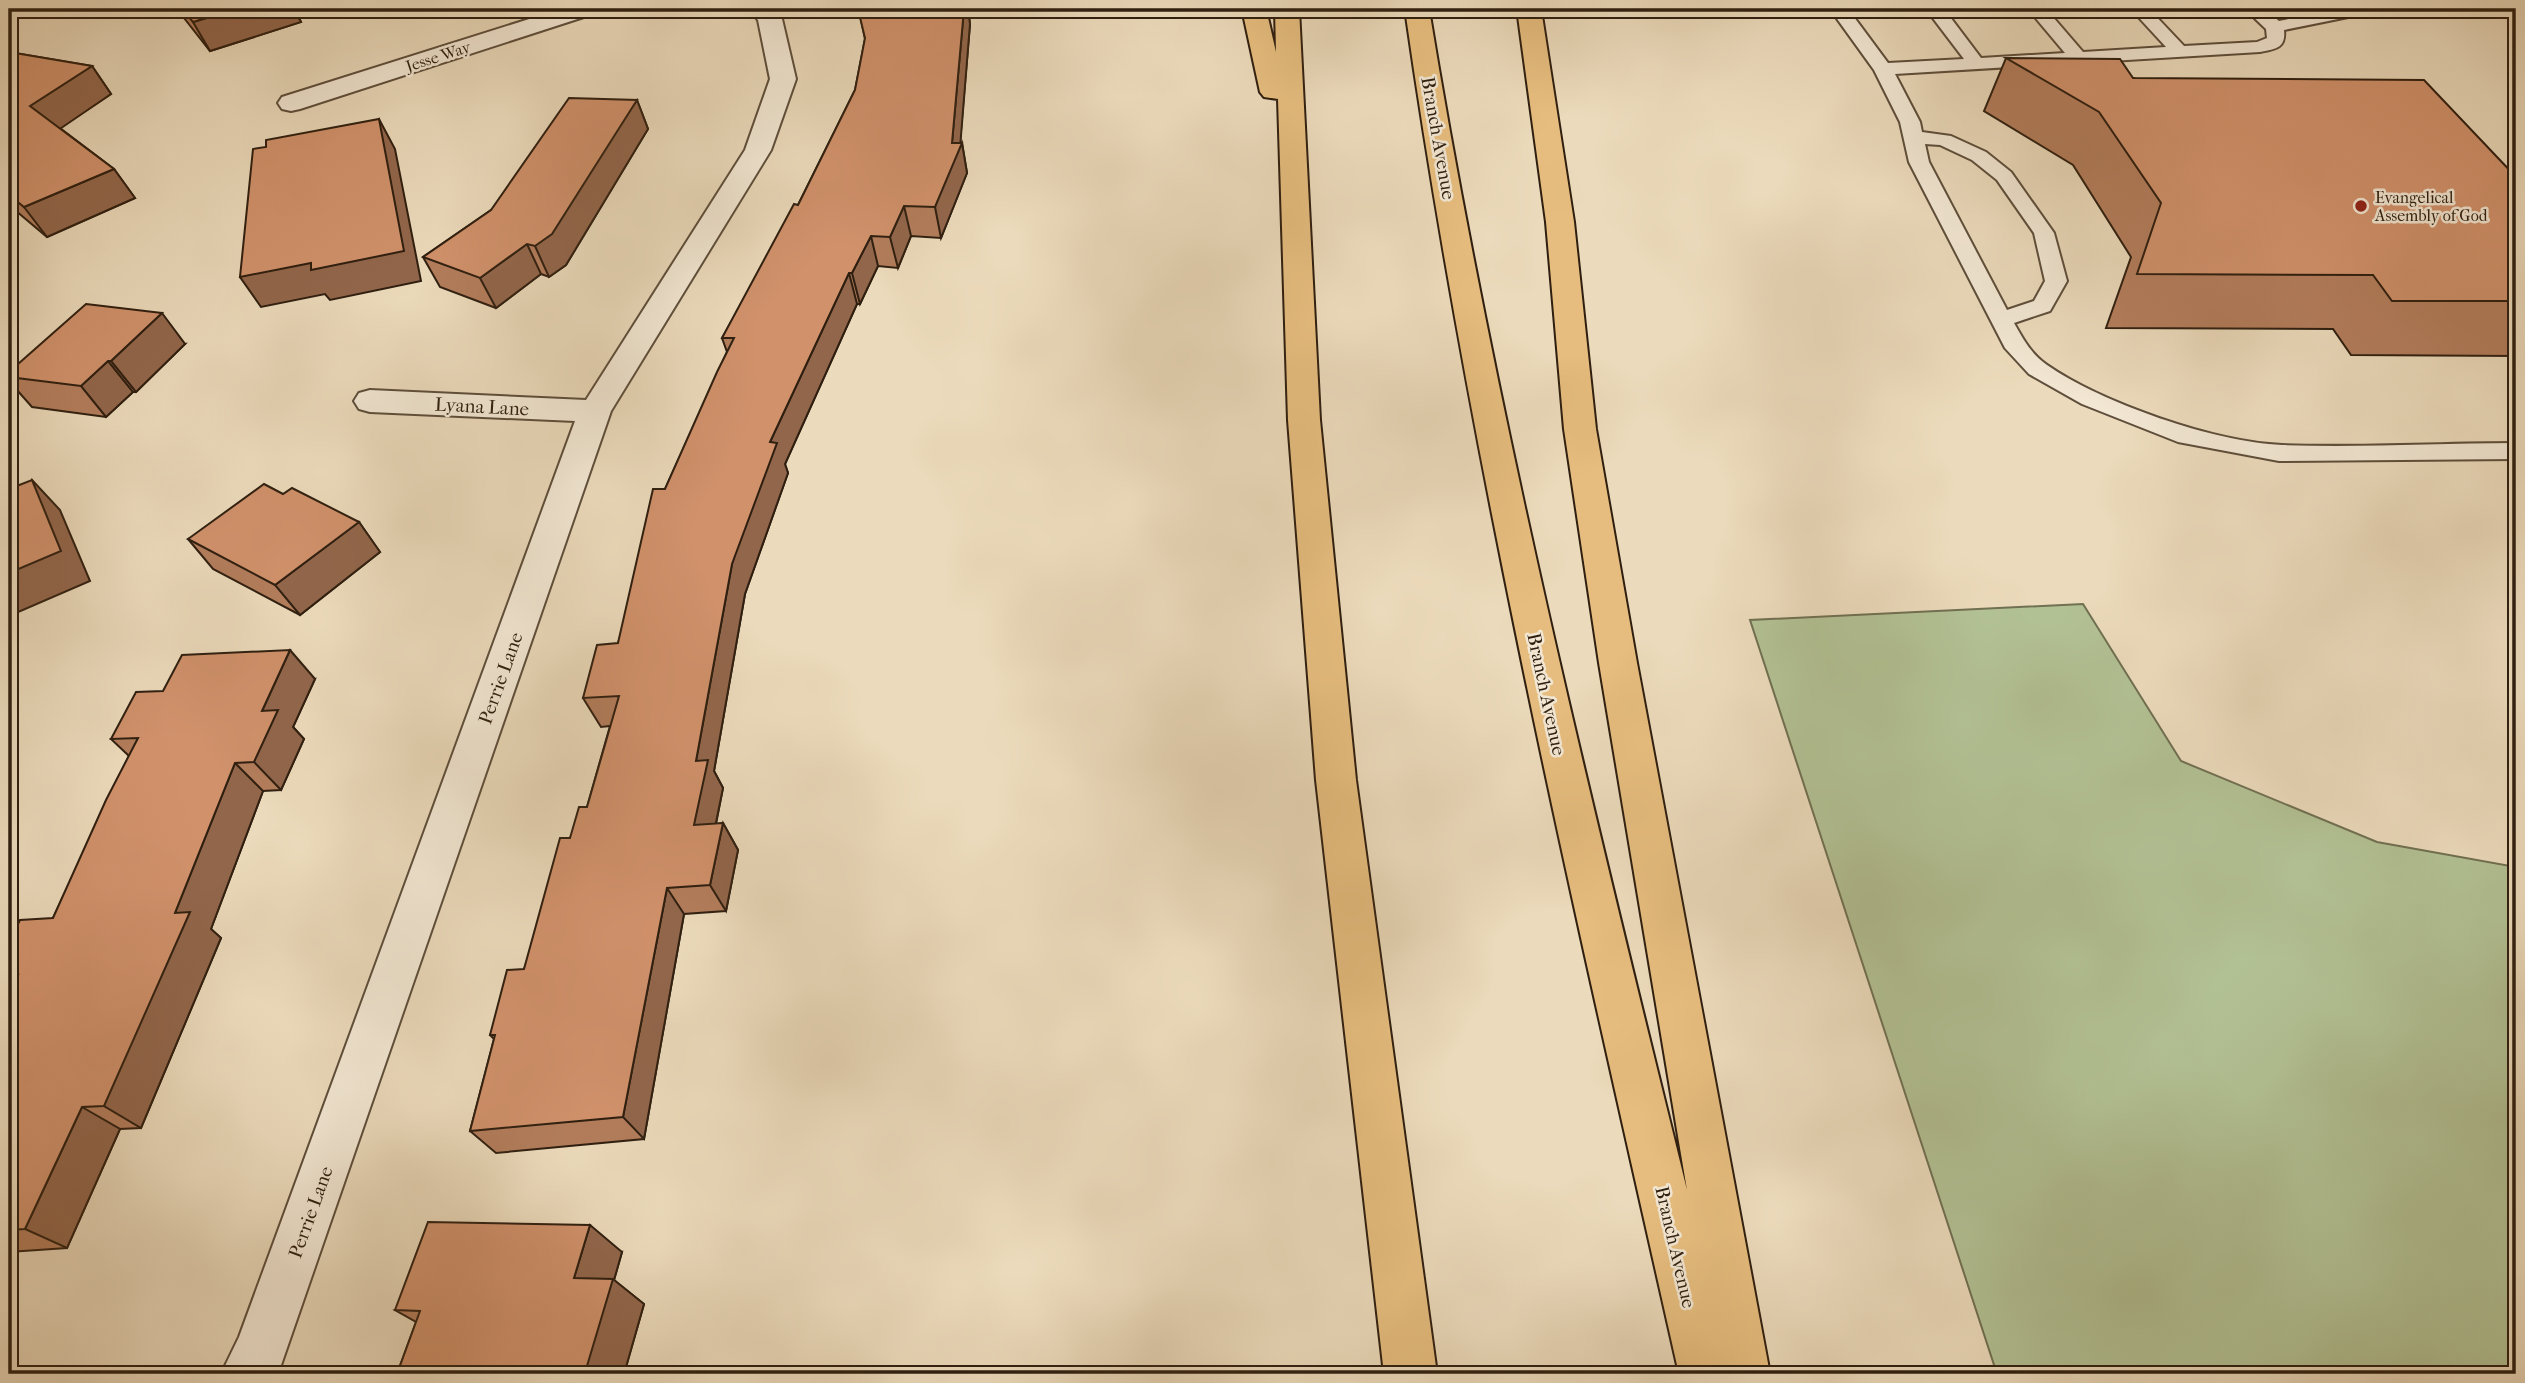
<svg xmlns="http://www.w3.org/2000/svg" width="2525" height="1383" font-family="'IM FELL French Canon',serif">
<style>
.green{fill:#b2c194;stroke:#707052;stroke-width:2}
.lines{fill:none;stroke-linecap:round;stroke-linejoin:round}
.service-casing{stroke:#5e4e3b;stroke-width:4}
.minor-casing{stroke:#5e4e3b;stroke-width:4}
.motorway-casing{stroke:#2f1f10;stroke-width:4}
.service{fill:#f2e7d3;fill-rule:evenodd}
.minor{fill:#f2e7d3;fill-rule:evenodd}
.motorway{fill:#e6bd7e;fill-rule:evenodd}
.wall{fill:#b37d5c;stroke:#2f1f10;stroke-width:2}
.shaded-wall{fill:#92664b;stroke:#2f1f10;stroke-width:2}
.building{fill:#d0916b;stroke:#2f1f10;stroke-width:2}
.poi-dot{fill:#8f2418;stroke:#f2e7d3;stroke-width:2.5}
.labels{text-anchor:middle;stroke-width:5;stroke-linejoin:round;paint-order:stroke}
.far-street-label{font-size:16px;fill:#2f1f10;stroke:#f2e7d3}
.far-poi-label{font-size:16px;fill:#2f1f10;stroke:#f2e7d3;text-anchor:start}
.street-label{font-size:19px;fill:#2f1f10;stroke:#f2e7d3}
</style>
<rect width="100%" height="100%" fill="#ebdabb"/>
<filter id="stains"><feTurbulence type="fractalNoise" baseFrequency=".00286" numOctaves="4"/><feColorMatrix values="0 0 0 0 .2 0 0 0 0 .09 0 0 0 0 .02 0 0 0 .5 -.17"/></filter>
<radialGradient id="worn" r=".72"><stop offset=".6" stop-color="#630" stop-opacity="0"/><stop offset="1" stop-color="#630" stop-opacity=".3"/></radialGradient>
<polygon class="green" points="2083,604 2181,761 2377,842 2516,867 2516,1374 1997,1374 1750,620"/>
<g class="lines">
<g class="service-casing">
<path id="service" d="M1830,9H1848L1888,63L1964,59L1926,9H1944L1981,58L2065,53L2028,9H2046L2083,52L2166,47L2131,9H2149L2184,46L2257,42L2267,38L2266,29L2245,9H2264L2279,21L2338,9H2371L2368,13L2284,30C2286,48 2276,49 2260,52L1895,74L1920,122L1922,132L1951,136L1986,152L2011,172L2054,233L2067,281L2050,311L2014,323C2023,339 2031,354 2047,365C2102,403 2214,442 2282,445C2359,448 2438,443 2516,443V459L2279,461L2178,442L2082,404L2029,374L2005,348L1909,162L1900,122L1874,70ZM1925,144L1940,145L1972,160L1997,180L2034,233L2045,281L2034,301L2007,310L1929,162Z"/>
</g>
<g class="minor-casing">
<g id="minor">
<polygon points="561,9 597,9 593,14 300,109 291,111 282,109 278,103 282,97"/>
<polygon points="749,9 774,9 782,19 796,79 771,150 611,411 279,1371 276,1374 221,1374 239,1337 575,421 370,412 359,409 354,401 359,393 370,390 586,400 745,150 770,79 758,20"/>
</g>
</g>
<g class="motorway-casing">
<g id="motorway">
<polygon points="1242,9 1266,9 1276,52 1275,9 1299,9 1320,420 1356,780 1437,1374 1384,1374 1316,780 1288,420 1278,99 1264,97 1260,92"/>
<path d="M1405,9H1429C1494,407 1590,799 1687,1190L1599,663L1564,429L1546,222L1517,9H1541L1574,222L1596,429L1637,663L1770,1374H1679C1577,921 1471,469 1405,9Z"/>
</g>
</g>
<use href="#service" class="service"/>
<use href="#minor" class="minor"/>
<use href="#motorway" class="motorway"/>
</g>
<g class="wall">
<polygon points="177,9 294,9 301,22 210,51"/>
<polygon points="857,9 968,9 970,24 960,143 962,143 967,173 941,238 911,236 898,268 878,266 860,304 857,304 785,464 788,473 745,594 714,771 723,788 716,824 723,823 738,850 726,911 684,914 644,1139 496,1153 470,1131 494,1039 490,1035 524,969 570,838 587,807 610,726 601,727 583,698 618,643 665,489 727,352 722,338 798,205 855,90 865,39 859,11"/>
<polygon points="9,52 92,66 111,94 60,128 114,169 135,198 47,237 9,205"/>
<polygon points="2006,58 2133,78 2516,177 2516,356 2351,355 2333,329 2106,328 2131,257 2073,165 1984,111"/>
<polygon points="637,100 648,129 566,265 549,277 541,274 496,308 440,287 423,257 491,210"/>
<polygon points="185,344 136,392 133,392 106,417 32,407 9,381 9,372"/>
<polygon points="283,494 359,522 380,552 300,615 213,569 188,539"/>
<polygon points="315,679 293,727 304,739 281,790 263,791 211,929 221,938 141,1128 120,1129 67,1248 9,1252 9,993 10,991 9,990 9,941 53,918 129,756 111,739"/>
<polygon points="622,1252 614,1280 644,1304 624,1374 397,1374 416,1322 395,1310"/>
</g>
<g class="shaded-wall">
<polygon points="9,9 13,9 16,13 9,28"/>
<polygon points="236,9 294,9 301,22 210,51 193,22"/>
<polygon points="964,9 968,9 970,24 960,148 962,143 967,173 941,238 935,207 952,143"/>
<polygon points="92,66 111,94 51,135 30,106"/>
<polygon points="637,100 648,129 566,265 549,277 535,246"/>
<polygon points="379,119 395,149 421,281 330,300 325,294 261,307 240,277"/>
<polygon points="114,169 135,198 47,237 24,207"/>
<polygon points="904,206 911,236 898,268 890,237"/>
<polygon points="871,236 878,266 860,304 852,273"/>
<polygon points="527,244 541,274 496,308 480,278"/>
<polygon points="849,273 857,304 785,464 788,473 745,594 714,771 723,788 710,852 694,825 696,761 732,564 770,442"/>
<polygon points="162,313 185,344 136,392 111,361"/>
<polygon points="108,361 133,392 106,417 81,386"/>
<polygon points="32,480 60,510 90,581 9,616 9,573"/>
<polygon points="359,522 380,552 300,615 275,585"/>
<polygon points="290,650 315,679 293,727 304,739 281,790 254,762 262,711"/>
<polygon points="235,763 263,791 211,929 221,938 141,1128 104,1106 175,913"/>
<polygon points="723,823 738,850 726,911 710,885"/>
<polygon points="667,888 684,914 644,1139 623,1117"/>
<polygon points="82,1107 120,1129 67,1248 25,1229"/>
<polygon points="590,1225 622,1252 614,1280 644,1304 624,1374 599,1374 587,1366 574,1278"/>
<polygon points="548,1366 561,1374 546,1374"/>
</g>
<g class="building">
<polygon points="182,9 236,9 193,22"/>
<polygon points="858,9 964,9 952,143 962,143 935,207 904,206 890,237 871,236 852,273 849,273 770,442 777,443 732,564 696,761 708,760 694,825 723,823 710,885 667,888 623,1117 470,1131 495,1035 490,1035 507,970 524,969 560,838 570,838 579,807 587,807 619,696 583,698 597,645 618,643 653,489 665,489 717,372 734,338 722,338 794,204 798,205 855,90 865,38"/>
<polygon points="9,52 92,66 30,106 114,169 24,207 9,195"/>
<polygon points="2006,58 2120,59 2133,78 2424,80 2516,177 2516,301 2392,301 2373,275 2137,274 2161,203 2099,112"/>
<polygon points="569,98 637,100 552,234 535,246 527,244 480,278 423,257 491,210"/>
<polygon points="379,119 404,251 311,270 311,263 240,277 253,149 266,147 266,140"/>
<polygon points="86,304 162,313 111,361 108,361 81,386 9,377 9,372"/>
<polygon points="32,480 61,551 9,573 9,489"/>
<polygon points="264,484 283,494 292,488 359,522 275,585 188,539"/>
<polygon points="290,650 262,711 278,710 254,762 235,763 175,913 190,912 104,1106 82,1107 25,1229 9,1230 9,993 18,975 9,976 9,941 20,920 53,918 106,800 138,738 111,739 136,692 163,691 182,655"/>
<polygon points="428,1222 590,1225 574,1278 613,1279 587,1366 548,1366 546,1374 397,1374 420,1311 395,1310"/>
</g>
<circle class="poi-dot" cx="2361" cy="206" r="7"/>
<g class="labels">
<g class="far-street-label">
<text transform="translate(438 56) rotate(-18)" y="6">Jesse Way</text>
</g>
<g class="far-poi-label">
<text x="2375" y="203">Evangelical<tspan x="2375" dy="18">Assembly of God</tspan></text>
</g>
<g class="street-label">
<text transform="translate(1439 138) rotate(80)" y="7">Branch Avenue</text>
<text transform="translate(482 406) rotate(3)" y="7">Lyana Lane</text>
<text transform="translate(500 678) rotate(-70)" y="7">Perrie Lane</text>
<text transform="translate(1547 694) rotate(78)" y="7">Branch Avenue</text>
<text transform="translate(310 1212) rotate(-70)" y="7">Perrie Lane</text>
<text transform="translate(1676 1247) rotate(77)" y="7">Branch Avenue</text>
</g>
</g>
<rect width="2525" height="1383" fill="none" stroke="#ebdabb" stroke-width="35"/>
<rect x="10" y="10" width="2504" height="1362" fill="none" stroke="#2f1f10" stroke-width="3.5"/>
<rect x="18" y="18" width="2490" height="1348" fill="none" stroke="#2f1f10" stroke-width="2"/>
<rect width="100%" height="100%" filter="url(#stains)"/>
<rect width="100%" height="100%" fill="url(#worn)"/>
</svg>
